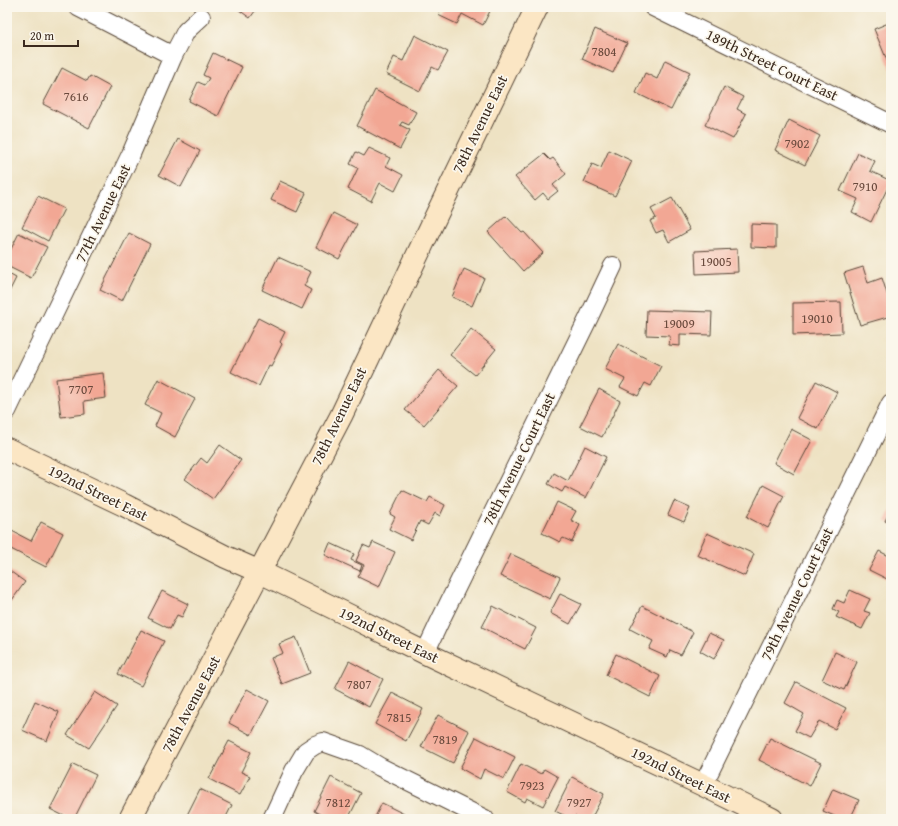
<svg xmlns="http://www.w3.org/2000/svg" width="898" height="826" font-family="'Gentium Book Plus',serif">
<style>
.building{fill:#f2a794}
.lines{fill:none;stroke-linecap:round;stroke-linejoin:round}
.street-casing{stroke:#564637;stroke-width:20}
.secondary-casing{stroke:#564637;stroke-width:24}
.street{stroke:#fff;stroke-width:18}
.secondary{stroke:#fbe6c4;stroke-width:22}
.labels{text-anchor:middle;stroke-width:3.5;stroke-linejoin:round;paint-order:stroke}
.number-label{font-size:13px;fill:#69493c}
.street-label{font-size:15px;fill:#3b2a1e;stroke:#fbf7ec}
</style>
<rect width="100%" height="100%" fill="#fbf7ec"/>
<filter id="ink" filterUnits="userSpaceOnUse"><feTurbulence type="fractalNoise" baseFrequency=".025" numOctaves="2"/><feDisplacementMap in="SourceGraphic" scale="8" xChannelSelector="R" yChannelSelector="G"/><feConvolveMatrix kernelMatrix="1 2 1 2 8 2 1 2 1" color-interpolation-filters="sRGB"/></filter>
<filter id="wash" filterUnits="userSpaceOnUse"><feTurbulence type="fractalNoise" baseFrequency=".012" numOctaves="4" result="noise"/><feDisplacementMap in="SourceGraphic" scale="16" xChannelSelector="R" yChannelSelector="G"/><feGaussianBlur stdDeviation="0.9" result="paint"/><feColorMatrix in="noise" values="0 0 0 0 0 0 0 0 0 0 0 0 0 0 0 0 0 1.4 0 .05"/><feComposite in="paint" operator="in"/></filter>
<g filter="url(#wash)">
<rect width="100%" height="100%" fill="#eee2c3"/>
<g id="blocks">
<g class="building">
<polygon points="235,7 258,7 250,18"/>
<polygon points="442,7 492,7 483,25 462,14 457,24 438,15"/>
<polygon points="891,22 891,70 874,29"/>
<polygon points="595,29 627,43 613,73 582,59"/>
<polygon points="415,35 448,52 438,70 432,67 420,91 386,74 394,57 403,61"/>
<polygon points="213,53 242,67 218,116 189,101 198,82 205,85 209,78 203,75"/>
<polygon points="665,60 690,72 671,110 636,93 645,73 657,79"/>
<polygon points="62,68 87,81 90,76 110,87 89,128 43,104"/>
<polygon points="724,87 743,97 737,109 746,114 733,139 705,125"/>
<polygon points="375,90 416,112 409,125 402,122 400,125 410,130 400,149 357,126"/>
<polygon points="789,120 820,136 805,165 775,150"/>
<polygon points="178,139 200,151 181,187 159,175"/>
<polygon points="369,148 390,158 386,166 403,175 395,191 380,183 371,201 348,189 358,168 350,164 356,152 364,156"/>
<polygon points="609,150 632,161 615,196 584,182 592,164 601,168"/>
<polygon points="858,153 875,161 870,171 891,181 871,222 852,212 858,199 840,191"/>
<polygon points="544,154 550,160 553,158 566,174 553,185 558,191 548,199 543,193 535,200 515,177"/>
<polygon points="280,181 306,193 297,212 271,200"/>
<polygon points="38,196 64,209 48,241 22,227"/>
<polygon points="672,198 690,230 669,242 663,230 656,233 650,221 656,218 651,209"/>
<polygon points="333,213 357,225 339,259 316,247"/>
<polygon points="506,216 522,233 524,232 543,253 523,271 488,232"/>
<polygon points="751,224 776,225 776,248 751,247"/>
<polygon points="19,233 47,247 31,278 7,266 7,257"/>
<polygon points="129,233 150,244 122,301 100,290"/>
<polygon points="737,249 738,272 696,274 695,251"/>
<polygon points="278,257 311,272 304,286 311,290 302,309 262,290"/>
<polygon points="863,267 868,283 882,278 891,306 891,316 860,325 844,273"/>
<polygon points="464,269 484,278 472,306 452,297"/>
<polygon points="7,273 16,278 7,296"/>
<polygon points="841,302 842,333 793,335 793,303"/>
<polygon points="647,310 712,312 711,335 680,334 680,346 669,345 670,336 646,335"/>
<polygon points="258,318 285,332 280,342 282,344 271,366 269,365 259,386 231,372"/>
<polygon points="471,329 496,349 475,375 450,355"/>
<polygon points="618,344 661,366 651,386 645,383 638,396 620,387 625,379 605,369"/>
<polygon points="439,370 458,386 424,425 405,410"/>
<polygon points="103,373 106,398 84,401 85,414 61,417 56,379"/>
<polygon points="158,379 195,399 175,437 155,426 161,413 145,405"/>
<polygon points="816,381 837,392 818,429 797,418"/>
<polygon points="599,389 620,401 602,437 580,426"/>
<polygon points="791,429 812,440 794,474 774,463"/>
<polygon points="220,445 241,460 213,499 185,479 201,458 207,463"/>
<polygon points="585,446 606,457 586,498 565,487 562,492 548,484 554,473 568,481"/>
<polygon points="763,485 784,496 768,528 747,517"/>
<polygon points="402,490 427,502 430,497 445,505 440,516 435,513 428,525 420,521 411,540 389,529 395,517 390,514"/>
<polygon points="674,501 690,508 684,522 668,515"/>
<polygon points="557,502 576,511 571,520 580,525 572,542 563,538 560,542 542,533"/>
<polygon points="891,509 891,524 885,521"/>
<polygon points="41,522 63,533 46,567 7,547 7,541 12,531 31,541"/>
<polygon points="707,533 754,554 745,576 697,555"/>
<polygon points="373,542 395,552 379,587 358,577 364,565 356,561 363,545 370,548"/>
<polygon points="330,543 354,554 351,560 362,565 360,571 325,555"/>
<polygon points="879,551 891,557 891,581 869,570"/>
<polygon points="511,554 560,577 550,599 500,576"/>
<polygon points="7,569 25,582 7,607"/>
<polygon points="850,590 870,599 864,611 870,613 862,629 836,617 839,612 833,609 837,600 844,603"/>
<polygon points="162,591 188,604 182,617 177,615 170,629 148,618"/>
<polygon points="560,594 581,604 570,624 550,613"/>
<polygon points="493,606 536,628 525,649 482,627"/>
<polygon points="642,606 693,632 681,655 670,650 667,657 649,649 653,641 630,629"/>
<polygon points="141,630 164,641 141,686 118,674"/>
<polygon points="709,633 724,640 714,659 700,651"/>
<polygon points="296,637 310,673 282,684 271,658 283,653 279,644"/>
<polygon points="835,652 857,662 844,690 822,680"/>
<polygon points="616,654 660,676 650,697 606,675"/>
<polygon points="349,661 383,679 369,707 335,689"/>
<polygon points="796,682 846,708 835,729 819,721 809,738 795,731 804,714 785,703"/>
<polygon points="247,689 269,701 251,735 229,723"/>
<polygon points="95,692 117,706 89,748 67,735"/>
<polygon points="392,693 423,709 406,741 375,724"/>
<polygon points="35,701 59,712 47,741 22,730"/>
<polygon points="438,715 469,731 453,763 421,747"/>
<polygon points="476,737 515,757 504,779 484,769 480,779 460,768"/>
<polygon points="770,738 821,763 810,786 759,760"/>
<polygon points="229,741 251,752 241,772 250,776 240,795 209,779"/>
<polygon points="73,764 96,775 74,819 70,819 50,809"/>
<polygon points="521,764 541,774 544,769 558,777 543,806 527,798 525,802 507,792"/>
<polygon points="331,777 361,793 348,819 326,819 327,818 314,811"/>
<polygon points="572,777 604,794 591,819 580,819 575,816 574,819 572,819 555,811"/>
<polygon points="200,789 232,805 225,819 185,819"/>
<polygon points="833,789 859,800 850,819 841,819 823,811"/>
<polygon points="382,803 404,814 402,819 374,819"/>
</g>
</g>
</g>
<g filter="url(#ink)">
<use href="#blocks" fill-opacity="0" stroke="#564637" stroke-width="1"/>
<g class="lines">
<g class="street-casing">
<g id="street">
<polyline points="78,7 173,56"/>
<polyline points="653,7 891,124"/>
<polyline points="7,411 131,154 173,56 186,31 201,17"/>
<polyline points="425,653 440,621 588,319 613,266"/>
<polyline points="703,785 891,403"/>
<polyline points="272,819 294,771 306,751 315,745 323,742 360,755 380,767 485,819"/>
</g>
</g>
<g class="secondary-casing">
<g id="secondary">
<polyline points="7,449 124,505 226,557 260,572 344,613 425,653 703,785 772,819"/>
<polyline points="130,819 341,416 436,216 537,7"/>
</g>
</g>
<use href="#street" class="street"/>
<use href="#secondary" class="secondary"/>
</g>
</g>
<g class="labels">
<g class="number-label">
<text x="604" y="56">7804</text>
<text x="76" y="101">7616</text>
<text x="797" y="148">7902</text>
<text x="865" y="191">7910</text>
<text x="716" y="266">19005</text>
<text x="817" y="323">19010</text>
<text x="679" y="328">19009</text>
<text x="81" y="394">7707</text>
<text x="359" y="689">7807</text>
<text x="399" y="722">7815</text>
<text x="445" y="744">7819</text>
<text x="532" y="790">7923</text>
<text x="338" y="807">7812</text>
<text x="579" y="807">7927</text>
</g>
<g class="street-label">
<text transform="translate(772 65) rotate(26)" y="5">189th Street Court East</text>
<text transform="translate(480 124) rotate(-64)" y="5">78th Avenue East</text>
<text transform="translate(103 213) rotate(-64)" y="5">77th Avenue East</text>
<text transform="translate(339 416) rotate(-64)" y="5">78th Avenue East</text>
<text transform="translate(519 459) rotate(-64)" y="5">78th Avenue Court East</text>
<text transform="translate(98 493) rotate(26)" y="5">192nd Street East</text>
<text transform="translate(797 594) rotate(-64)" y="5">79th Avenue Court East</text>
<text transform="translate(389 635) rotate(26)" y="5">192nd Street East</text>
<text transform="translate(191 704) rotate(-62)" y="5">78th Avenue East</text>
<text transform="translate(681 775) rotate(26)" y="5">192nd Street East</text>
</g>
</g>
<rect width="898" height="826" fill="none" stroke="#fbf7ec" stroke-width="24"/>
<path d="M24 40v6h54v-6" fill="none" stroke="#3b2a1e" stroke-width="2"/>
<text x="30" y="40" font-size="12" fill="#3b2a1e" stroke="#fbf7ec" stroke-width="3" paint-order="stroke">20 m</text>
</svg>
